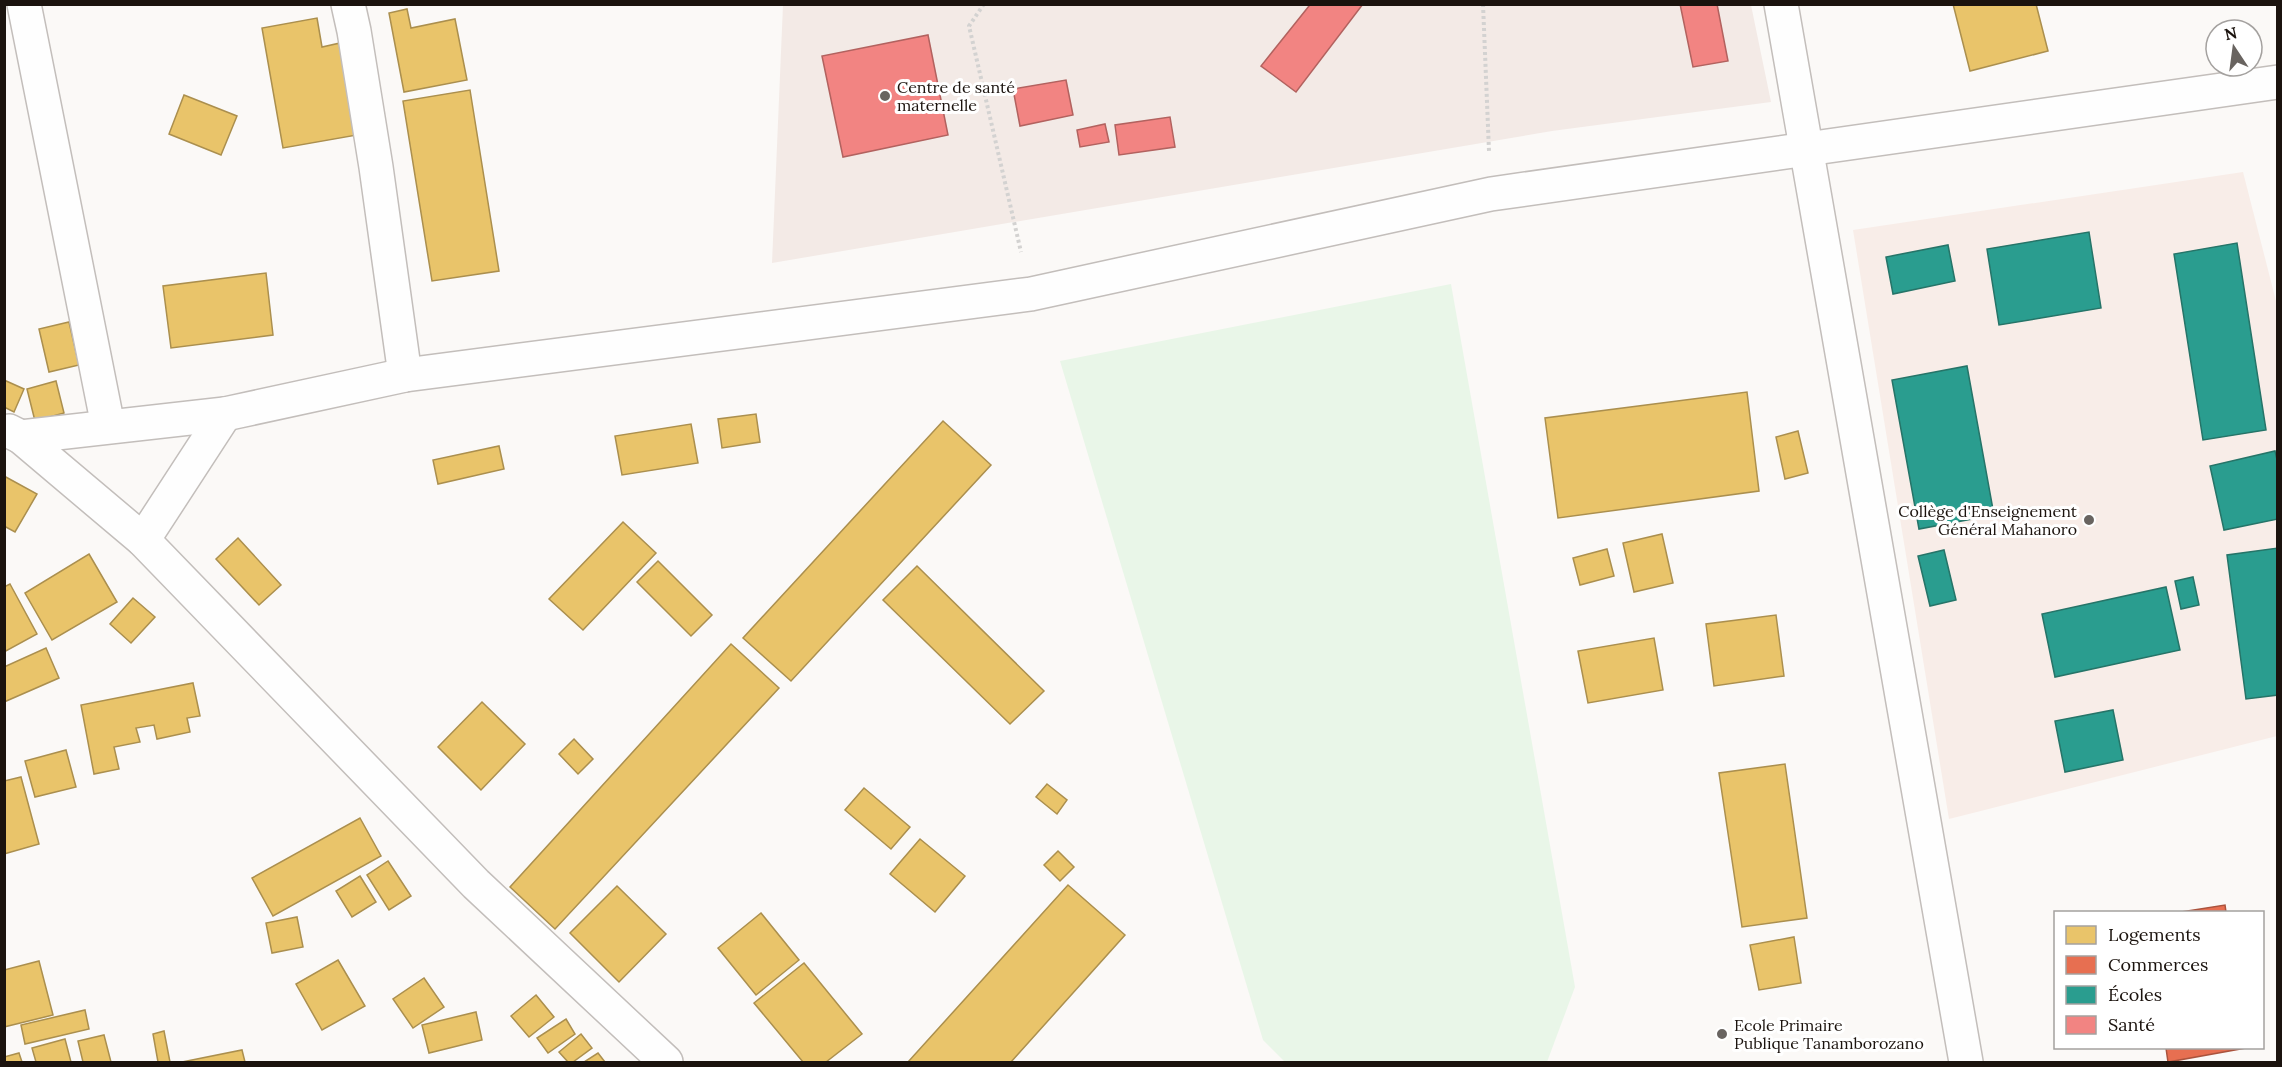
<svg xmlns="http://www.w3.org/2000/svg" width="2282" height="1067" font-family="Lora,serif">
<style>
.built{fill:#f3eae6}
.education{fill:#f8ede8}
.green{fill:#e9f6e8}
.homes{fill:#e9c46a;stroke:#ab8f4e;stroke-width:1.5}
.shops{fill:#e76f51;stroke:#aa533d;stroke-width:1.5}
.schools{fill:#2a9d8f;stroke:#267468;stroke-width:1.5}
.health{fill:#f28482;stroke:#b2625f;stroke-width:1.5}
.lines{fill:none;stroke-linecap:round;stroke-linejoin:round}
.minor-casing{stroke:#c3bebb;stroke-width:36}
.path{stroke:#d3d2d1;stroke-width:4;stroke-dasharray:3 3;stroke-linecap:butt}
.minor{stroke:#fefefe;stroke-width:33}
.poi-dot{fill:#696460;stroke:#fff;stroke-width:2}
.labels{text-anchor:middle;stroke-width:6;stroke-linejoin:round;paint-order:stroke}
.poi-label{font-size:16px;fill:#1b130e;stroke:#fff;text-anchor:start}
</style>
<rect width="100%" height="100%" fill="#fbf9f7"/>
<polygon class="built" points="783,5 1751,5 1771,102 1552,131 772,263"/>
<polygon class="education" points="2243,172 2277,305 2277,736 1949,819 1853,230"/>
<polygon class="green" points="1451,284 1575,987 1547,1062 1285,1062 1263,1040 1060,361"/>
<g class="homes">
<polygon points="1953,4 2036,4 2048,51 1970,71"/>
<polygon points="407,9 411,28 455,19 467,80 404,92 389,13"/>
<polygon points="317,18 322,47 340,43 357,135 283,148 262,28"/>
<polygon points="470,90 499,271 432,281 403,101"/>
<polygon points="184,95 237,116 221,155 169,134"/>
<polygon points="266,273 273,335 171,348 163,286"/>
<polygon points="69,322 79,365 49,372 39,329"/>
<polygon points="4,380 24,389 14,412 4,407"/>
<polygon points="56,381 64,413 35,421 27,389"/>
<polygon points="1747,392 1759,491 1558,518 1545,418"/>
<polygon points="756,414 760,442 722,448 718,419"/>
<polygon points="943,421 991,465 791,681 743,638"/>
<polygon points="691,424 698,463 622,475 615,436"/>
<polygon points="1798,431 1808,473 1785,479 1776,437"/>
<polygon points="499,446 504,469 438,484 433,460"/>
<polygon points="4,476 37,494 15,532 4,526"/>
<polygon points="623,522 656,553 583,630 549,599"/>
<polygon points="1662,534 1673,583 1634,592 1623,543"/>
<polygon points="238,538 281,585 259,605 216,559"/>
<polygon points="1607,549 1614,576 1580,585 1573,558"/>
<polygon points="89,554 117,602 52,640 25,593"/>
<polygon points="658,561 712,615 691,636 637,582"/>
<polygon points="917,566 1044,691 1010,724 883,600"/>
<polygon points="10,584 37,634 4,652 4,587"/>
<polygon points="133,598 155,617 131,643 110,624"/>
<polygon points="1776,615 1784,676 1714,686 1706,624"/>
<polygon points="1654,638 1663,690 1588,703 1578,651"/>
<polygon points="731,644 779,688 555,929 510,887"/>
<polygon points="46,648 59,678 4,702 4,667"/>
<polygon points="193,683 200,716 187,718 190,732 157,739 154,725 136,728 140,742 114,747 119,769 94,774 81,705"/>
<polygon points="482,702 525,744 481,790 438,747"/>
<polygon points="574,739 593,759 578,774 559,754"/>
<polygon points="66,750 76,787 35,797 25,761"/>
<polygon points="1785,764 1807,918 1742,927 1719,773"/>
<polygon points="21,777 39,844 4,854 4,781"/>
<polygon points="1047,784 1067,800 1057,814 1036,797"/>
<polygon points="864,788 910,827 891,849 845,810"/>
<polygon points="360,818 381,856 273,916 252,878"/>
<polygon points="920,839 965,876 935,912 890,874"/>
<polygon points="1058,851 1074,867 1060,881 1044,865"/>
<polygon points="388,861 411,896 389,910 367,875"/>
<polygon points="360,876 376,902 352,917 336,891"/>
<polygon points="1068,885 1125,935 1011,1062 908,1062"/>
<polygon points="617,886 666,934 619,982 570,933"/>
<polygon points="761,913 799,960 756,995 718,948"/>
<polygon points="297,917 303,947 272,953 266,923"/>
<polygon points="1794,937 1801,983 1759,990 1750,945"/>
<polygon points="338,960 365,1006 322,1030 296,984"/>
<polygon points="39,961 53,1015 4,1027 4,970"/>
<polygon points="804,963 862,1034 826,1062 803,1062 754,1003"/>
<polygon points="424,978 444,1007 413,1028 393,999"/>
<polygon points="536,995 554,1017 529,1037 511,1016"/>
<polygon points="85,1010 89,1029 25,1044 21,1025"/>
<polygon points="476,1012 482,1040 429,1053 422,1025"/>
<polygon points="566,1019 575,1034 548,1053 537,1038"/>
<polygon points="164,1031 170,1062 158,1062 153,1034"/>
<polygon points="581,1034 592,1048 573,1062 568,1062 559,1052"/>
<polygon points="104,1035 111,1062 83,1062 78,1041"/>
<polygon points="65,1039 71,1062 36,1062 32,1048"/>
<polygon points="242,1050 245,1062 182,1062"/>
<polygon points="19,1053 22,1062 4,1062 4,1057"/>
<polygon points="598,1053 605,1062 584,1062"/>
</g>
<g class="shops">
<polygon points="2225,905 2226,912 2181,912"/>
<polygon points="2166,1048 2246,1048 2168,1062"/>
</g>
<g class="schools">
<polygon points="2089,232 2101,308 1999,325 1987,249"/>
<polygon points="2237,243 2266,430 2203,440 2174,254"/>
<polygon points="1948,245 1955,281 1893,294 1886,257"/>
<polygon points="1967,366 1994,515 1919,529 1892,380"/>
<polygon points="2275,451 2278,464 2278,519 2224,530 2210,466"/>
<polygon points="2278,548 2278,695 2246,699 2227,555"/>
<polygon points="1944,550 1956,600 1930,606 1918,556"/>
<polygon points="2193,577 2199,605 2181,609 2175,581"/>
<polygon points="2166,587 2180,650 2055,677 2042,614"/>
<polygon points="2113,710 2123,760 2065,772 2055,721"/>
</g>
<g class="health">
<polygon points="1307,4 1363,4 1296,92 1261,66 1309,6"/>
<polygon points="1680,4 1717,4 1728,61 1693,67"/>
<polygon points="928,35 948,135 843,157 822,56"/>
<polygon points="1066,80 1073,115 1020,126 1013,89"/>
<polygon points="1170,117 1175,147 1119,155 1115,125"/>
<polygon points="1105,124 1109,142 1080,147 1077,130"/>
</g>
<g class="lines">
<g class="minor-casing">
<g id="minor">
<polyline points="24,4 108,426"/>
<polyline points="348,4 354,31 376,167 405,375"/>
<polyline points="1781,4 1966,1062"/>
<polyline points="9,431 21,437 143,540 476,884 666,1062"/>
<polyline points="21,437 225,414 405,375 1031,294 1491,194 2278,82"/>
<polyline points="143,540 225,414"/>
</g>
</g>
<g class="path">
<polyline points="984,4 969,26 1021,252"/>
<polyline points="1483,4 1489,151"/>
</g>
<use href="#minor" class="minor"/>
</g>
<g class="poi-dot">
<circle cx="885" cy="96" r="6"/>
<circle cx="2089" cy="520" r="6"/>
<circle cx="1722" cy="1034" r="6"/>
</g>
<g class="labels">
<g class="poi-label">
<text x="897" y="93">Centre de santé<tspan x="897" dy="18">maternelle</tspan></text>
<text x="2077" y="517" text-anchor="end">Collège d'Enseignement<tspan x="2077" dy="18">Général Mahanoro</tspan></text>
<text x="1734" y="1031">Ecole Primaire<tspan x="1734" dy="18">Publique Tanamborozano</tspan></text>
</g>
</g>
<rect width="2282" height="1067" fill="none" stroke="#1b130e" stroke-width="12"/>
<rect x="2054" y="911" width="210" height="138" fill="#ffffff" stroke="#a4a19f" stroke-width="1.5"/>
<rect x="2066" y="926" width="30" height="18" fill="#e9c46a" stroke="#a4a19f" stroke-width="1.5"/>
<text x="2108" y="941" font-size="18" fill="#1b130e">Logements</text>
<rect x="2066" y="956" width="30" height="18" fill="#e76f51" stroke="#a4a19f" stroke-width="1.5"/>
<text x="2108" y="971" font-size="18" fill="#1b130e">Commerces</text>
<rect x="2066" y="986" width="30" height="18" fill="#2a9d8f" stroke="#a4a19f" stroke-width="1.5"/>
<text x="2108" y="1001" font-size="18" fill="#1b130e">Écoles</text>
<rect x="2066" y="1016" width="30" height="18" fill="#f28482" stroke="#a4a19f" stroke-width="1.5"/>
<text x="2108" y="1031" font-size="18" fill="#1b130e">Santé</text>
<g transform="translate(2234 48) rotate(347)"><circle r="28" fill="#ffffff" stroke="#a4a19f" stroke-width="1.5"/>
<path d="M0-4.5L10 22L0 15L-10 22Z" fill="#696460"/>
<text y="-9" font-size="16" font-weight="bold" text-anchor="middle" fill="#1b130e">N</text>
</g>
</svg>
